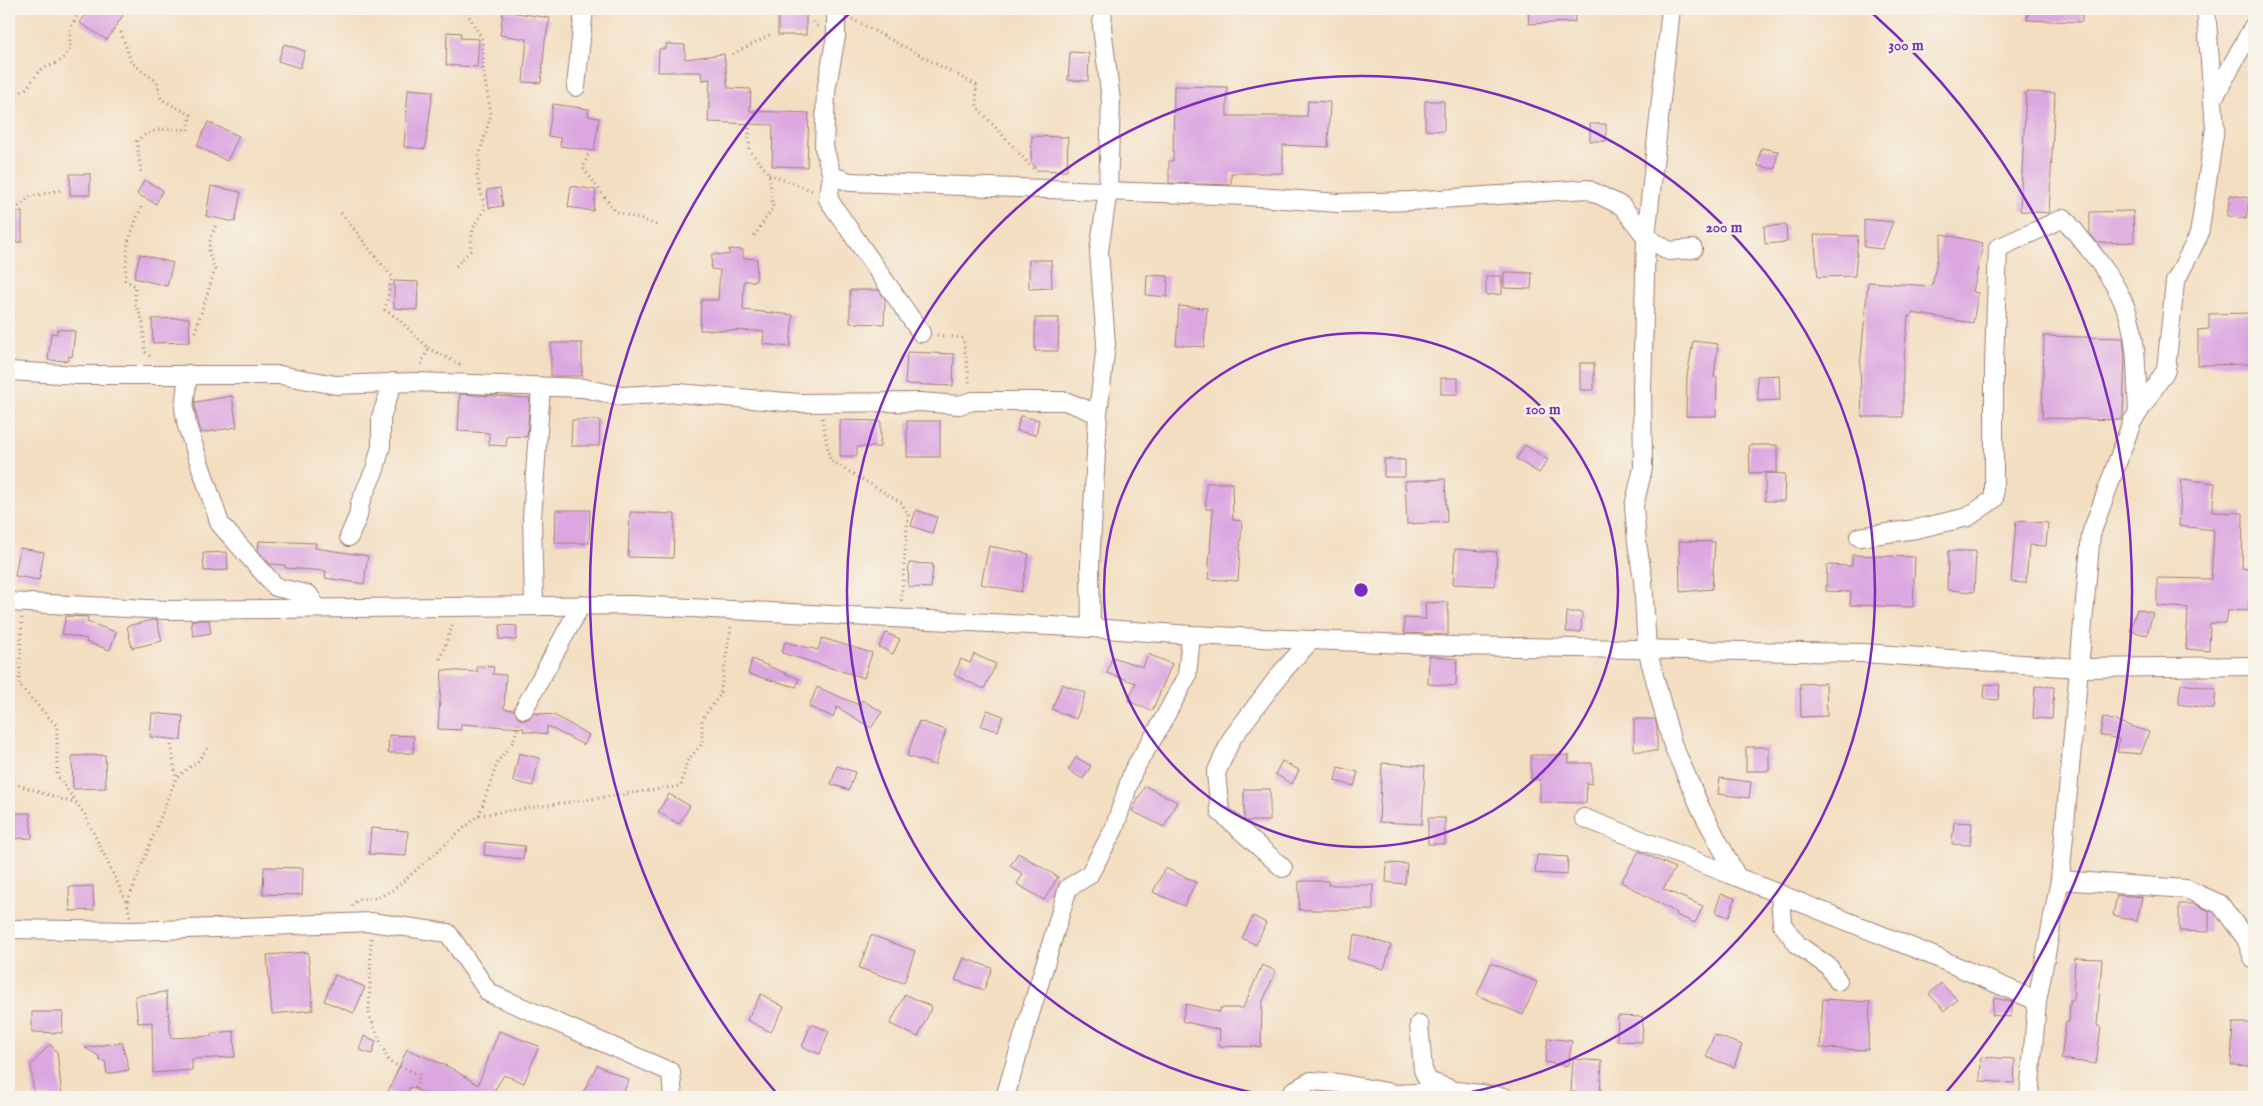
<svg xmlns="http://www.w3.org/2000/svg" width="2263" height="1106" font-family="'IM FELL English',serif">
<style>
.building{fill:#dca7e1}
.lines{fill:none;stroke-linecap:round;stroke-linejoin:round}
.minor-casing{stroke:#9e7e76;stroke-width:20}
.path{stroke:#9e7e76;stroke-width:3;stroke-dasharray:1 4;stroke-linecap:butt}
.minor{stroke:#fff;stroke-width:18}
.ring{fill:none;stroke:#7b2cbf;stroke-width:2.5}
.centre{fill:#7b2cbf;stroke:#f7f3e8;stroke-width:2.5}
.ring-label{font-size:15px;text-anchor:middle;font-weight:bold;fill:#7b2cbf;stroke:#f7f3e8;stroke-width:5;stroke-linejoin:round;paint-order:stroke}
</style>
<rect width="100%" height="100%" fill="#f7f3e8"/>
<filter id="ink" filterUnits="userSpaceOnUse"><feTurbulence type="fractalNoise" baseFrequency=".02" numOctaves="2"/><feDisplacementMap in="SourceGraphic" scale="10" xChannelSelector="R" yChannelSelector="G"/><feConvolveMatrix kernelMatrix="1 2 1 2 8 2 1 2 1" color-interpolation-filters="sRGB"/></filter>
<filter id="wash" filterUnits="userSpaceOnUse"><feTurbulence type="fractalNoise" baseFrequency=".0096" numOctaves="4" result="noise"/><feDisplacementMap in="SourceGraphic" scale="20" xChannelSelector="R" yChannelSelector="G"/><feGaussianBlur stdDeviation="1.12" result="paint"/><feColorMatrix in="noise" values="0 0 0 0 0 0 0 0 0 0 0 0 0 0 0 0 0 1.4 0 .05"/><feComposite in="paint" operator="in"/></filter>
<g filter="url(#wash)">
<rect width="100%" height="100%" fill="#f3dec1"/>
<g id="blocks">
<g class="building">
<polygon points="89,9 114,9 123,15 107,40 80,23"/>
<rect x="778" y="9" width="28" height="26"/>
<polygon points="1528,9 1574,9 1575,22 1529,24"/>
<polygon points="2028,9 2082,9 2082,22 2027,20"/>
<polygon points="503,11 550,18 545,41 541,83 523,82 527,39 500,35"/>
<polygon points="447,32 461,33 460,38 479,39 477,67 446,65"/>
<polygon points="284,44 305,51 300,68 278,61"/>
<polygon points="666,44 685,45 685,59 724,54 728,88 751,89 750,111 809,113 807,167 772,166 773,125 708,122 710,79 702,80 701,72 658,72 659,49 666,49"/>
<polygon points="1070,52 1089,53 1088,81 1068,80"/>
<polygon points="1174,86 1227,87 1227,116 1307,116 1308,101 1330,102 1328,147 1283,145 1283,173 1231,173 1231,185 1169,183 1169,161 1173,161"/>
<polygon points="408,89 433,91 425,149 404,147"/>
<polygon points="2026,92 2055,93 2049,213 2020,211"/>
<polygon points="1425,101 1444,101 1444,131 1425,130"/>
<polygon points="553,104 589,109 588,116 599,118 594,151 560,146 561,138 548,136"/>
<polygon points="208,122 239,136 227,161 197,146"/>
<rect x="1590" y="124" width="16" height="17"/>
<polygon points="1032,136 1068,137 1067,171 1037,170 1031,161"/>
<polygon points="1761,148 1778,151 1775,169 1758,166"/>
<rect x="70" y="174" width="20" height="21"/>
<polygon points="144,180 163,190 156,204 137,194"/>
<polygon points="211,186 241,192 235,222 206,216"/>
<polygon points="571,186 596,190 593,211 568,207"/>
<polygon points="500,188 503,206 489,208 487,190"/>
<polygon points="2230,195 2249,198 2246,219 2227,216"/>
<polygon points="2133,211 2134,242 2098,243 2090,234 2090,212"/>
<rect x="9" y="212" width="13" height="30"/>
<polygon points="1864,219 1893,222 1882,249 1864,247"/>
<polygon points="1786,225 1787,242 1765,244 1764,226"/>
<polygon points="1942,234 1983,243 1973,292 1978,293 1973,323 1912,313 1911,317 1908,316 1903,369 1903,417 1862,417 1860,367 1868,282 1932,286"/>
<polygon points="1814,235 1858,236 1855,276 1818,277"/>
<polygon points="729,249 743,250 743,258 757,259 756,281 744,281 743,310 793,315 790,347 763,344 764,331 700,330 701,300 718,300 720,270 711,269 712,254 729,255"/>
<polygon points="140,254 173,263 167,286 134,278"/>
<polygon points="1029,260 1051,260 1052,288 1029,289"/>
<polygon points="1504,272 1532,273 1531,289 1504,288"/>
<polygon points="1147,275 1168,276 1167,297 1146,295"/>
<polygon points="1486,276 1502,276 1502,294 1486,295"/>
<polygon points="394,281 418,282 417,310 394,308"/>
<polygon points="850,290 879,290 885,299 884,324 850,323"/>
<polygon points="1179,306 1207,308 1204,347 1176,345"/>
<polygon points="2252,313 2253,364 2198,365 2198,330 2209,329 2209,314"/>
<polygon points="189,318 190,342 153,343 152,319"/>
<polygon points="1035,318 1059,318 1058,351 1035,351"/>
<polygon points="57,329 75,331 72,357 69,356 68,361 48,360 51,333 57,334"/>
<polygon points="2044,336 2123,338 2125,356 2123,416 2121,420 2042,418"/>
<polygon points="1693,341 1718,344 1714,377 1717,377 1716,416 1686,416 1687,376"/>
<rect x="551" y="343" width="31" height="33"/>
<polygon points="907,352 954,354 953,386 905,384"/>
<rect x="1580" y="363" width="14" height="27"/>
<polygon points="1779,375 1780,400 1758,401 1757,376"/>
<rect x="1441" y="378" width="17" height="16"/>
<polygon points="460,394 530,398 527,437 507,436 506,446 489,445 489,433 458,431"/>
<polygon points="232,396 237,427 201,433 195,408 195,402"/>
<polygon points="1020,416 1039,420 1036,435 1017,431"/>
<polygon points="572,420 600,420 599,446 571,446"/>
<polygon points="840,420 881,421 880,447 857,447 857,456 840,456"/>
<rect x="907" y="421" width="33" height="36"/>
<polygon points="1525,445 1548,460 1539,473 1516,459"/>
<polygon points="1749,445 1777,445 1777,472 1750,473"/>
<polygon points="1384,459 1405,460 1405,477 1384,477"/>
<polygon points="1765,473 1785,474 1784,501 1765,501"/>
<polygon points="1445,479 1447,522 1407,524 1405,481"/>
<polygon points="2182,479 2215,483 2212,512 2243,513 2242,568 2252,570 2248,611 2228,610 2226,623 2210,623 2209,651 2186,649 2188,608 2157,606 2157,578 2211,579 2214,530 2179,526"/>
<polygon points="1206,483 1232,483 1233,520 1242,521 1238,581 1208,579 1213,509 1206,509"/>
<polygon points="556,510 590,510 589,543 555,543"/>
<polygon points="916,510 937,517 932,533 911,526"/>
<polygon points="630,512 675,514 673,558 628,557"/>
<polygon points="2016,521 2048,523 2046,546 2029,545 2026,583 2011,582"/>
<polygon points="259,541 316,543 315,548 368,556 364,584 325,578 326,571 285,568 285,565 270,564 258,551"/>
<polygon points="1679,541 1715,542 1712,589 1680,592"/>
<polygon points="989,546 1029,554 1021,592 981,584"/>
<polygon points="20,548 44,552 39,580 15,576"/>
<polygon points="1455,549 1497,552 1495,586 1453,584"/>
<polygon points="1948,551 1976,551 1974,592 1947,590"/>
<polygon points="227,552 228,570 204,571 203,553"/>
<polygon points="1852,555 1915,557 1913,607 1850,605 1851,592 1826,591 1827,565 1852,566"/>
<polygon points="909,563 933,564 931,588 908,587"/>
<polygon points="1448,602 1448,635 1404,633 1404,618 1426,619 1425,603"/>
<polygon points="2137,609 2153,613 2147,635 2130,631"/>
<polygon points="1567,612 1582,612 1581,632 1566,632"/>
<polygon points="66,616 88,617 87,622 116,632 110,650 86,642 87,639 62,634"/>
<polygon points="153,620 157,620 162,641 132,648 127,626"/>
<polygon points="191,620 209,620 211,633 193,636"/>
<polygon points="500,625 517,626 516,640 499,639"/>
<polygon points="886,633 900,639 893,654 879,647"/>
<polygon points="822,638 872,653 864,678 782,653 785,642 818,650"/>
<polygon points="974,654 996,664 984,689 954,675 961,659 970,663"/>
<polygon points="1148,654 1172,664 1152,711 1128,701 1136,683 1107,673 1112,657 1143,667"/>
<polygon points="1429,656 1457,659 1456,686 1428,684"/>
<polygon points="752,659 799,679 796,687 748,674"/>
<polygon points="477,666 494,667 493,674 506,675 504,709 514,710 518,718 524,720 530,718 534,713 554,715 589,735 584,745 547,726 547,734 523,731 524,728 461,724 461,730 438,729 442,670 477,672"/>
<polygon points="1826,683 1827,716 1801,717 1800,684"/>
<polygon points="1062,684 1086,693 1076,719 1052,709"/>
<polygon points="1985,684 2000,685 1998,700 1984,699"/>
<polygon points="2181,684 2216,689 2214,709 2178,704"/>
<polygon points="2035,686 2054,687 2052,719 2033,718"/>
<polygon points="817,687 859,705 862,700 882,712 871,728 837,707 833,717 809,707"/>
<polygon points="987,710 1003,716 998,731 981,726"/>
<polygon points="152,713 183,716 181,740 150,737"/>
<polygon points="2103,717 2149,732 2141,754 2117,752 2119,739 2100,735"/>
<polygon points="1634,719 1655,719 1657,727 1657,751 1634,751"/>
<polygon points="919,721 946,730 935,765 907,756"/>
<polygon points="389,735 414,736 413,753 388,753"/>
<rect x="1746" y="747" width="23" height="24"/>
<polygon points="519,753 539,758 533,786 513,781"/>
<polygon points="105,755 106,788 73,789 72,756"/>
<polygon points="1531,755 1569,755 1569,763 1592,763 1592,784 1587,783 1586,803 1540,802 1540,779 1531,779"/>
<polygon points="1076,757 1091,766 1083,779 1068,770"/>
<polygon points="1282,761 1299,770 1292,784 1275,774"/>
<polygon points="1382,763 1425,766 1422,824 1379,822"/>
<polygon points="837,766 855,772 849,790 831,784"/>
<polygon points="1338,767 1358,772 1354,786 1335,781"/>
<polygon points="1720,778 1751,782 1749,798 1718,794"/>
<polygon points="1145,786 1177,802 1164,827 1132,811"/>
<polygon points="1244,789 1270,789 1270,821 1246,821 1244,819"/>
<polygon points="669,794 690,806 679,824 658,812"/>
<polygon points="9,813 30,813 32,838 9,839"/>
<rect x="1428" y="818" width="17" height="26"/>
<polygon points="1954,822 1972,823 1970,845 1952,844"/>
<polygon points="371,828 408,831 406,856 369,854"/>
<polygon points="485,842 525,846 523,859 484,855"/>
<polygon points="1639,851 1675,868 1663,889 1703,906 1695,923 1676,915 1677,913 1621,882"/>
<polygon points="1018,853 1058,877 1044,900 1017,884 1023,874 1010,866"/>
<polygon points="1537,855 1568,857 1567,875 1535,873"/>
<polygon points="1387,863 1407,864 1405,884 1386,882"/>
<polygon points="264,867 303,868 302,895 263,894"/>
<polygon points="1165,868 1196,882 1184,906 1153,892"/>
<polygon points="1299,881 1328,881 1328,885 1373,885 1373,910 1299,910"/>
<polygon points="93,886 94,910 70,911 69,887"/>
<polygon points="1721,894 1735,898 1729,917 1715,912"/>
<polygon points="2117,895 2142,897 2137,921 2113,915"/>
<polygon points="2179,904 2195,904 2209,911 2209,932 2179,931"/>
<polygon points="1253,916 1266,923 1256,945 1242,938"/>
<polygon points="871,935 915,951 904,983 859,968"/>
<polygon points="1355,935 1391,945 1384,969 1347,959"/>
<polygon points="308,952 313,1010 272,1014 267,955"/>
<polygon points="964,958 992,968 984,990 955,980"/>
<polygon points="2075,958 2102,959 2097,1026 2101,1027 2096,1064 2061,1059 2066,1022 2069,1022 2070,1000 2073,1001"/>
<polygon points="1491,963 1537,982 1523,1015 1477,995"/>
<polygon points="1262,965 1276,971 1262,1003 1261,1047 1219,1046 1220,1030 1182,1021 1186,1004 1220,1012 1220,1008 1243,1008"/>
<polygon points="335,975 365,987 354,1013 324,1001"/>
<polygon points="1941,983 1957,1000 1945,1011 1929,994"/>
<polygon points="166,992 171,1038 212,1036 212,1033 234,1031 235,1057 192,1059 192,1070 153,1073 152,1022 138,1023 135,996"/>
<polygon points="761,994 784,1007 771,1032 747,1020"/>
<polygon points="905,994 932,1007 918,1037 890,1024"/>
<polygon points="1994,998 2013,1002 2011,1017 1992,1015"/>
<polygon points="1823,999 1870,1002 1868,1050 1820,1048"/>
<polygon points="32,1012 63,1012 62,1033 32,1032"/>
<polygon points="1618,1016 1643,1017 1642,1042 1617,1041"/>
<polygon points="2233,1023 2254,1023 2254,1066 2231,1065"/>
<polygon points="811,1024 829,1031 820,1054 802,1047"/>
<polygon points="499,1031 539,1046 524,1083 504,1075 492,1094 498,1097 433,1097 410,1087 406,1097 388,1092 407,1049 451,1068 478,1085"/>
<polygon points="1714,1035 1742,1045 1734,1067 1706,1057"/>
<polygon points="364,1036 376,1041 372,1054 359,1050"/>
<polygon points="1548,1038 1572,1041 1568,1066 1545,1062"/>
<polygon points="122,1042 129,1070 107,1074 105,1061 100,1061 99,1056 85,1048"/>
<polygon points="50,1044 57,1052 62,1097 34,1097 31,1065"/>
<polygon points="1981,1057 2015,1059 2014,1083 1980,1081"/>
<polygon points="1573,1059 1602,1061 1600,1094 1571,1092"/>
<polygon points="597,1065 629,1080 621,1097 581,1097"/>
</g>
</g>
</g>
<g filter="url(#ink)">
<use href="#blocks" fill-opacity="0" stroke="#9e7e76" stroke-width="1"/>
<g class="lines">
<g class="minor-casing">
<g id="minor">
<polyline points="836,9 836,36 826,91 824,147 832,176 850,182 1246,196 1338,203 1411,201 1587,189 1622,206 1646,237 1669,251 1693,249"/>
<polyline points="1671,9 1646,237 1642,391 1643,468 1634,506 1637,543 1643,580 1647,649 1672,743 1701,809 1737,877 1926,953 2037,1001"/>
<polyline points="576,87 584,9"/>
<polyline points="2213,99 2254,25"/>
<polyline points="832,176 828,199 921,333"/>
<polyline points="9,371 78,375 280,375 336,385 414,382 583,388 621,396 678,393 799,403 920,402 959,405 973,401 1065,401 1098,414 1090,565 1091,628"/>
<polyline points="188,374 184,408 187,426 220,524 276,587 309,595 317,608"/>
<polyline points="1098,414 1106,344 1099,251 1108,190 1111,101 1102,27 1103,9"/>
<polyline points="349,537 358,516 360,503 375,469 381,446 381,417 393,382"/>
<path d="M1859,537L1916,529L1968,517L1994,499V362L1998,248L2064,218C2087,247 2116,278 2128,314C2138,345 2136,380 2138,413"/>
<polyline points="9,602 167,610 632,605 1091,628 1191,635 1454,646 1863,653 2078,668 2254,666"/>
<polyline points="534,606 532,518 541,387"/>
<polyline points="524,709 581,605"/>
<polyline points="1584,818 1737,877"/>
<polyline points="1283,868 1220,812 1216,773 1232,738 1282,672 1311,640"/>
<polyline points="2060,880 2186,889 2220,904 2246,939 2254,960"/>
<polyline points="1780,894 1782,924 1798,945 1829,967 1838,981"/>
<polyline points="9,929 134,931 371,922 448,933 489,993 671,1072 673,1097"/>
<polyline points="1419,1024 1423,1070 1428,1081 1450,1089"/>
<polyline points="1005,1097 1068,888 1089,875 1114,829 1133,771 1156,733 1187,676 1191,635"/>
<polyline points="1289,1097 1293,1091 1311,1081 1338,1083 1397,1094 1456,1091 1504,1097"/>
<polyline points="2029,1097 2037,1001 2060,880 2091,534 2132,422 2166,370 2175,282 2199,235 2215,128 2206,9"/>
</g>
</g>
<g class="path">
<polyline points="852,19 976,85 977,107 1036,172"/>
<polyline points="813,22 820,29"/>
<path d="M121,32L131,62L157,82L161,99L191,115L188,130C171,128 149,128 137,141L141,174"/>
<polyline points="733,54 770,35"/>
<polyline points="9,100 27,88 40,70 61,61 70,49 70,28 81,9"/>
<polyline points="749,128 749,150 769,174 773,208 752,239"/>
<polyline points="588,155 583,168 615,211 660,226"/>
<polyline points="769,174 813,191"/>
<polyline points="141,207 128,242 125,280 135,286 135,302 143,322 145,352 152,358"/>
<polyline points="9,209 17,208 31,196 63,190"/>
<path d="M341,213C359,234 373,256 392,276L385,310L397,318L428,348L421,365"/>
<polyline points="456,266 470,251 473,228 485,209 477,176 480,165 479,156 491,114 483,68 482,39 465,9"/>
<path d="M195,332L215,270C207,250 207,244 216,225"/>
<polyline points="937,335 963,338 970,385"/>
<polyline points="428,348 463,366"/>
<polyline points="822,418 830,460 902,503 908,515 901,603"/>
<polyline points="22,618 19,685 57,726 57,775 85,815 127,903"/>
<polyline points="440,659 453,624"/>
<polyline points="171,745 176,778"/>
<polyline points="9,782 76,804"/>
<polyline points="479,815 681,786 687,761 702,744 702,719 720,695 731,626"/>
<polyline points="352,906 358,899 377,898 393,890 479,815 498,761 513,742 519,724"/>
<polyline points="130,916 127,903 176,778 198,761 208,747"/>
<polyline points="371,938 369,1015 389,1062 420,1075 412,1097"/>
</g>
<use href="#minor" class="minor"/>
</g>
</g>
<g class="ring">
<circle cx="1361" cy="590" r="257"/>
<path d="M1276 1097A514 514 0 1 1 1446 1097"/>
<path d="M779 1096A771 771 0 0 1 850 13M1872 13A771 771 0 0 1 1943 1096"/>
</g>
<circle cx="1361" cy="590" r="8" class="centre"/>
<g class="ring-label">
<text x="1906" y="50">300 m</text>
<text x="1724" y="232">200 m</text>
<text x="1543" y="414">100 m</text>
</g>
<rect width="2263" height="1106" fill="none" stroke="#f7f3e8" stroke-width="30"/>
</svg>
